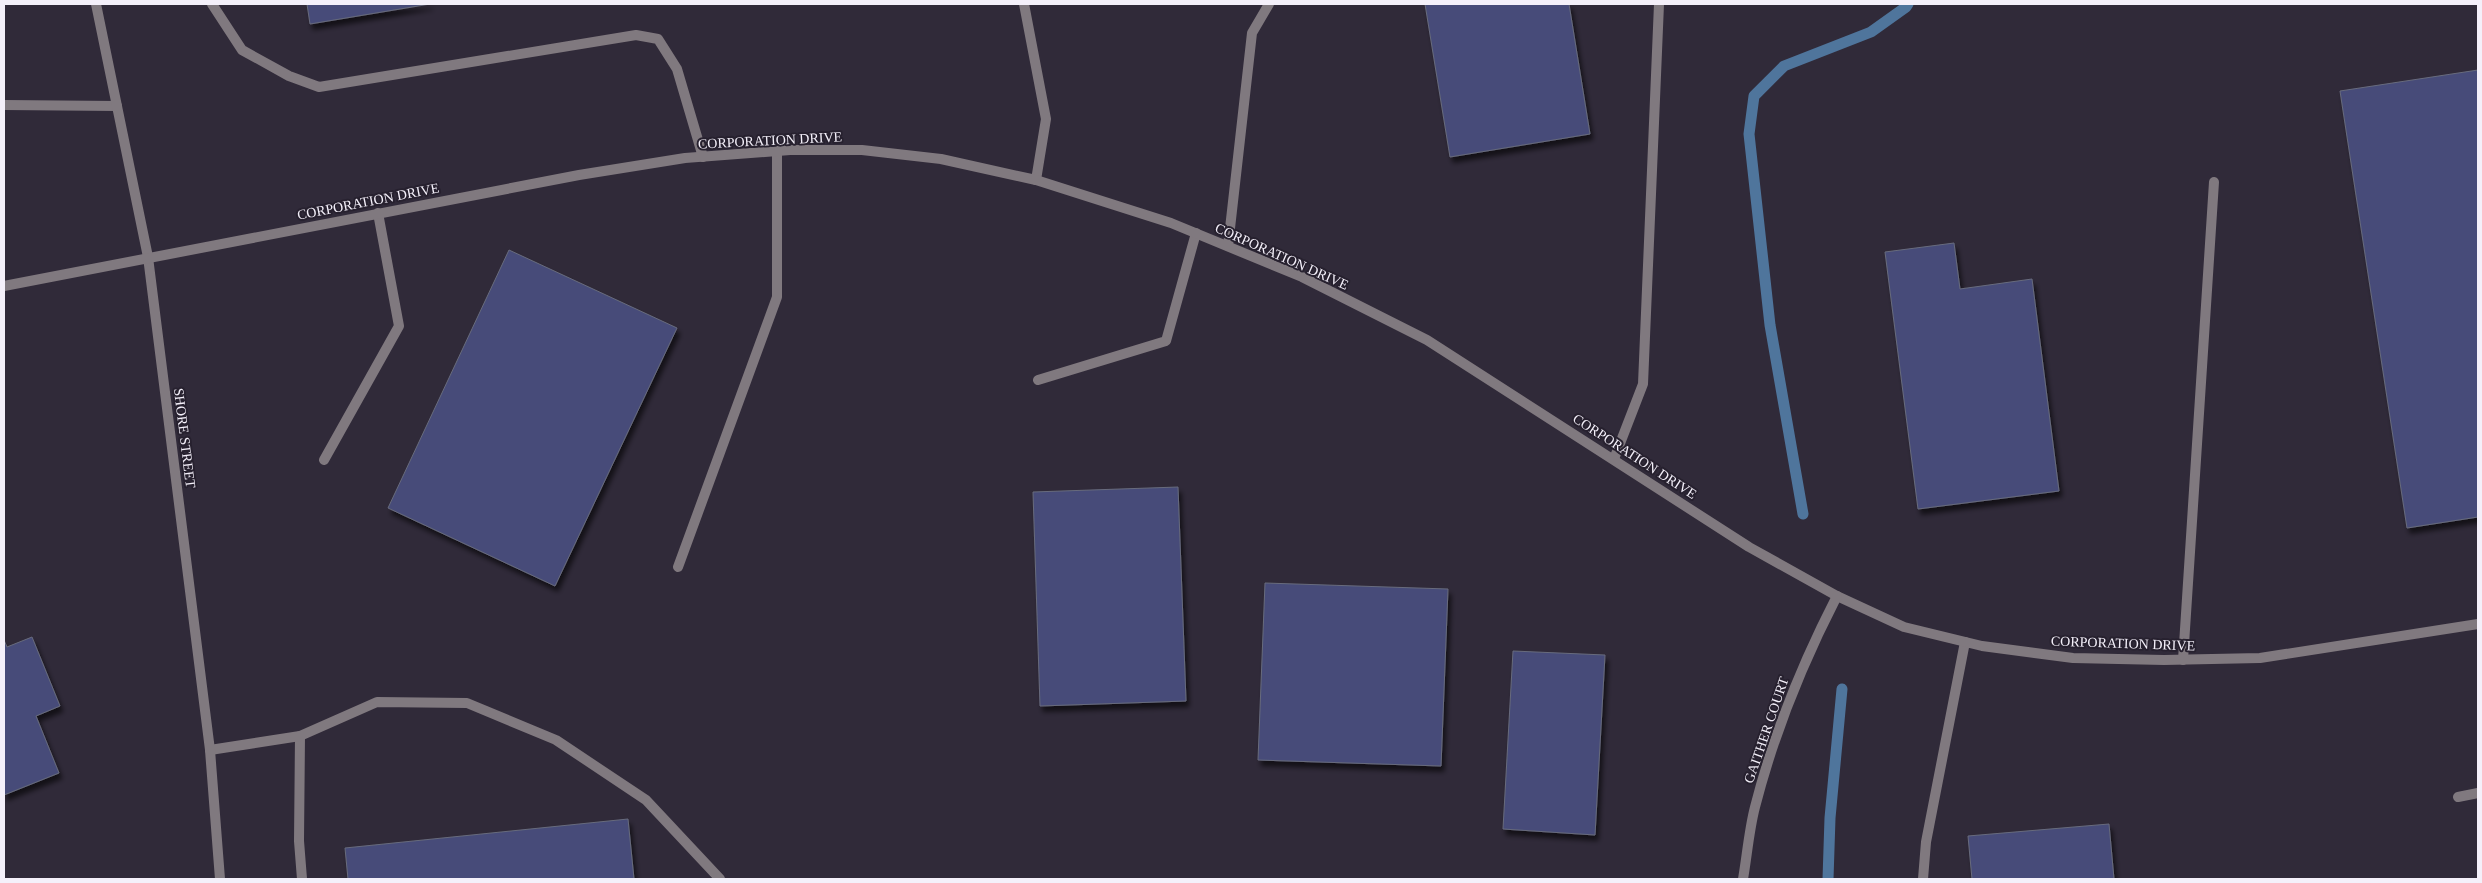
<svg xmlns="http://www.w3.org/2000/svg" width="2482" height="883" font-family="'Times New Roman',serif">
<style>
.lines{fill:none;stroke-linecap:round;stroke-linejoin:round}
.stream{stroke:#4f759c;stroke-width:11}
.building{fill:#464c79;stroke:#686b7d;filter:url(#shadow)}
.lane{stroke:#80797f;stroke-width:10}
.street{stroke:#80797f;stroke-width:10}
.labels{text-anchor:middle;stroke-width:4;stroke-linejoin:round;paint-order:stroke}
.street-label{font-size:14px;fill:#f4f0fa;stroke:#27212f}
</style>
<defs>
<filter id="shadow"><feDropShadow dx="3" dy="5.5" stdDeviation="2.5" flood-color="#0009"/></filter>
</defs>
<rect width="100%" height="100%" fill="#302a39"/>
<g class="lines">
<g class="stream">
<polyline points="1803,514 1770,325 1749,134 1754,96 1784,66 1871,32 1906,7 1908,4"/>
<polyline points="1828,879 1830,818 1842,689"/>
</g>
</g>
<g class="building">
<polygon points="307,4 430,4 310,24"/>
<polygon points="1425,4 1569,4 1590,134 1450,157"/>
<polygon points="2478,70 2478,517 2407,528 2340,91"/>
<polygon points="1954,243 1960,289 2032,279 2059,491 1918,509 1885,252"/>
<polygon points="509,250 677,328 555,586 388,508"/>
<polygon points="1178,487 1186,701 1040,706 1033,492"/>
<polygon points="1265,583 1448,589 1441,766 1258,760"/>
<polygon points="32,637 60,706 36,716 59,773 4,795 4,640 7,647"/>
<polygon points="1513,651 1605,655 1595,835 1503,829"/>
<polygon points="628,819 634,879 348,879 345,848"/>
<polygon points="2109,824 2114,879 1972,879 1968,836"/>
</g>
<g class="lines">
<g class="lane">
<polyline points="212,4 242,50 289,76 319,87 636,35 658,39 677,69 703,157"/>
<polyline points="1024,4 1046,119 1036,180"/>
<polyline points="4,105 117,106"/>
<polyline points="1228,246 1252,33 1269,4"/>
<polyline points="1038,380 1166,341 1196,233"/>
<polyline points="1614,459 1643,384 1659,4"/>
<polyline points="324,460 399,326 378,213"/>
<polyline points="678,567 777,297 777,151"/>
<polyline points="2183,660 2214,182"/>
<polyline points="300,736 299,841 302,879"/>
<polyline points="210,750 300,736 377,702 467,703 556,740 646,800 720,879"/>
<polyline points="2458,797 2478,793"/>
<polyline points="1923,879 1926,842 1965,642"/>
</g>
<g class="street">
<polyline points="96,4 148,257 210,750 220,879"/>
<polyline points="4,286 579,175 685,158 790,150 862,150 941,159 1036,180 1171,223 1302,277 1427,340 1749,547 1837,596 1904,627 1982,646 2073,658 2164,660 2260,658 2478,624"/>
<path d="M1743,879C1747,856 1749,830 1755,807C1774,733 1802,664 1837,596"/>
</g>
</g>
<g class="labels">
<g class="street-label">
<text transform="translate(770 140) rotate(-3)" y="5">CORPORATION DRIVE</text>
<text transform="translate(368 201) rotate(-11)" y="5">CORPORATION DRIVE</text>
<text transform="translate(1282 256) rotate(24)" y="5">CORPORATION DRIVE</text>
<text transform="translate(185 438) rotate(83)" y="5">SHORE STREET</text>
<text transform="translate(1635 456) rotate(33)" y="5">CORPORATION DRIVE</text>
<text transform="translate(2123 643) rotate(2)" y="5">CORPORATION DRIVE</text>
<text transform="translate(1766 730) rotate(-71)" y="5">GAITHER COURT</text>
</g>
</g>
<rect width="2482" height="883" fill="none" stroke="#f4f0fa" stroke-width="10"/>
</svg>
